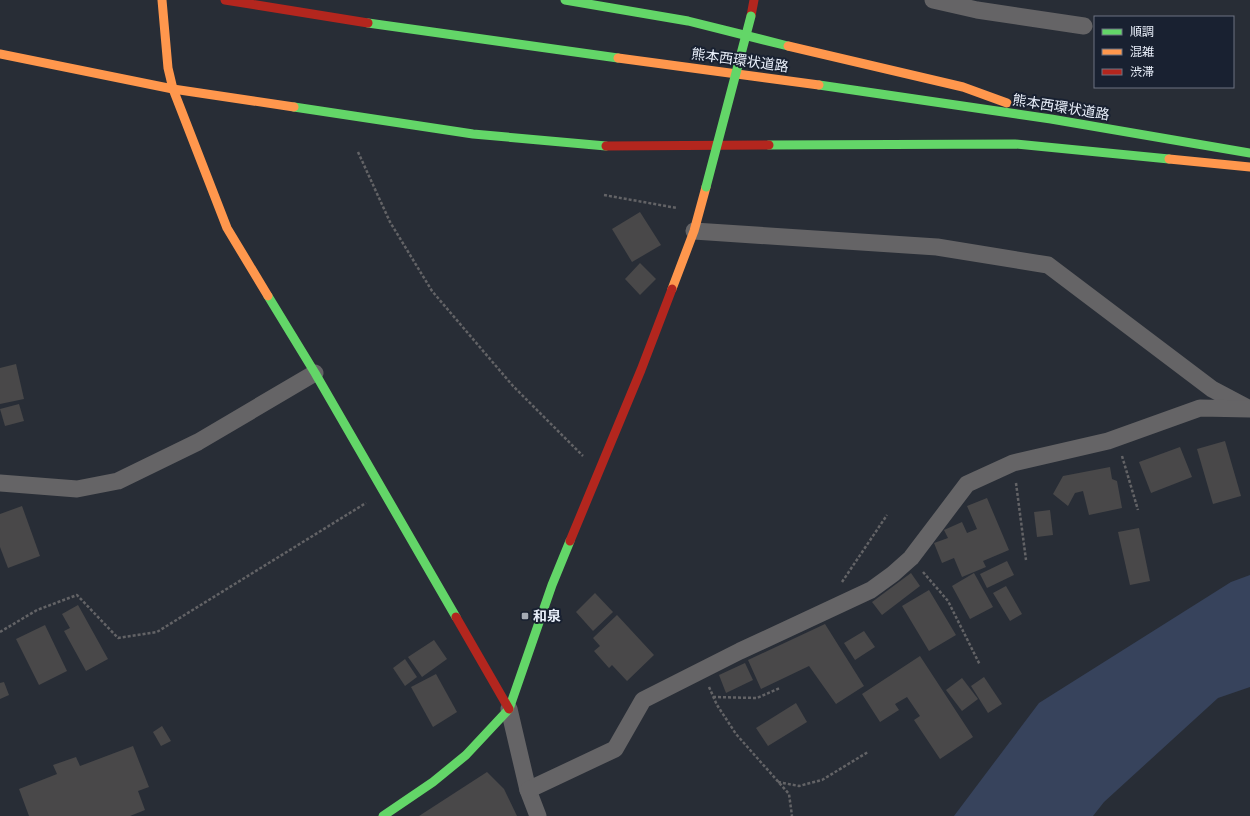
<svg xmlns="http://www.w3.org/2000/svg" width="1250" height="816" font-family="'Public Sans','Noto Sans JP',sans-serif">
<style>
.green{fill:#37435c}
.building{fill:#494849}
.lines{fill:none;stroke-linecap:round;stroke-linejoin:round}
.path{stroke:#636366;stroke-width:2.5;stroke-dasharray:3 2;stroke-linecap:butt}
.street{stroke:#656466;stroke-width:17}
.fast{stroke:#63d668;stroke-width:9}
.slow{stroke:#ff974d;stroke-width:9}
.jam{stroke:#b3261e;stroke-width:9}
.fast-bridge{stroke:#63d668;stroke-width:9}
.poi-dot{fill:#a5abb5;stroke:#192131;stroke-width:1.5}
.labels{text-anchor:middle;stroke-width:4;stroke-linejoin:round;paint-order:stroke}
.street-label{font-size:14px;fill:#e9effa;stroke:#192131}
.poi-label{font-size:14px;font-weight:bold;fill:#e9effa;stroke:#192131;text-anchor:start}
</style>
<rect width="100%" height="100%" fill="#282d36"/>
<polygon class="green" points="1250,575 1250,687 1218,698 1104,802 1093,816 954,816 1039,703 1231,582"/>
<g class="building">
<polygon points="640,212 661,245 632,262 612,229"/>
<polygon points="640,263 656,279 640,295 625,279"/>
<polygon points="16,364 24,399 0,404 0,368"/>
<polygon points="19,404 24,421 5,426 0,409"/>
<polygon points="1225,441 1241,496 1213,504 1197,449"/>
<polygon points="1180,447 1192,477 1151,493 1139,462"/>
<polygon points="1110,467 1112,479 1117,481 1122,508 1089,515 1083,491 1075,493 1068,506 1053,494 1063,476"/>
<polygon points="987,498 1009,550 983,561 986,567 962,577 954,558 942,563 934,543 948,538 944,530 962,522 967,533 977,529 967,506"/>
<polygon points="22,506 40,556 8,568 0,547 0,514"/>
<polygon points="1050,510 1053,535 1037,537 1034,512"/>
<polygon points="1139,528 1150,581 1130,585 1118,532"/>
<polygon points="1007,561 1014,575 987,588 980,574"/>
<polygon points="911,573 920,586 882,615 872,602"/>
<polygon points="974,573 993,607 970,619 952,586"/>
<polygon points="1006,586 1022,614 1010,621 993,593"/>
<polygon points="929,590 956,635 929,651 902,606"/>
<polygon points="595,593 613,612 593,631 576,612"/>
<polygon points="78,605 108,659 86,671 64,631 70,628 62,614"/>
<polygon points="617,615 654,655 627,681 612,665 609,668 594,651 600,646 593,638"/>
<polygon points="825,624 864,686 836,704 809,666 761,689 748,660"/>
<polygon points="45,625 67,671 39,685 16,639"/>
<polygon points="864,631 875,647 855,660 844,643"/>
<polygon points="434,640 447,659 422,677 408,657"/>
<polygon points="920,656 973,737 940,759 914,720 920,716 907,697 895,704 899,710 880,722 862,694"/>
<polygon points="405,659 417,677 405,686 393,668"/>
<polygon points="745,663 753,680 726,693 719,675"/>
<polygon points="436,674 457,712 433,727 411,687"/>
<polygon points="984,677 1002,704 988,713 971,686"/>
<polygon points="962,678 978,699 962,711 946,690"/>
<polygon points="4,682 9,695 0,699 0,683"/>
<polygon points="796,703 807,722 768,746 756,728"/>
<polygon points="162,726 171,741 161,746 153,732"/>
<polygon points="133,746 149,787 138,791 145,810 130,816 29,816 19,789 57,774 53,765 76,757 80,766"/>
<polygon points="487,772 504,789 517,816 419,816"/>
</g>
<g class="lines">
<g class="path">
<polyline points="358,152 390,222 432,291 513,386 583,456"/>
<polyline points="604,195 677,208"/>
<polyline points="1122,456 1138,510"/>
<polyline points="1016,483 1026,560"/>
<polyline points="923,572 948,601 980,665"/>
<polyline points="842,582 887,515"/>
<polyline points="0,632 37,610 77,595 118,638 157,632 366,503"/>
<polyline points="709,687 717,705 736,734 789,794 792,816"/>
<polyline points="713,697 757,698 780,688"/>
<polyline points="778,782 799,786 822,780 868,752"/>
</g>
<g class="street">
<polyline points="933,0 977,10 1084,26"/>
<polyline points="694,231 937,247 1048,265 1212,389 1246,407"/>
<polyline points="0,483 77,489 118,481 198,442 315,373"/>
<polyline points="509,709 528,790 538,816"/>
<polyline points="528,790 615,749 643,700 740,651 871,590 893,574 911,558 967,484 1013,463 1108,441 1200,408 1250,409"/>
</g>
<g class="fast">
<polyline points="565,0 688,21 788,46"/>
<polyline points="368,23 618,58"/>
<polyline points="819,85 1051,119 1250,153"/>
<polyline points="294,107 473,134 606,146"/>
<polyline points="769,145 1015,144 1169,159"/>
<polyline points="268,296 315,373 456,617"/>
<polyline points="383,816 433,782 466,755 509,709 552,585 570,541"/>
</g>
<g class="slow">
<polyline points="162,0 168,68 173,89 227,228 268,296"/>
<polyline points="788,46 963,87 1007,103"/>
<polyline points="0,54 173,89 294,107"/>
<polyline points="618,58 819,85"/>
<polyline points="1169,159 1250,167"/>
<polyline points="672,289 694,231 706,187"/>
</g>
<g class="jam">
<polyline points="225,0 368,23"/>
<polyline points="751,16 754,0"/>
<polyline points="606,146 769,145"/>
<polyline points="570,541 641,370 672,289"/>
<polyline points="456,617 509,709"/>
</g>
<polyline class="fast-bridge" points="706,187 751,16"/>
</g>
<rect class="poi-dot" x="521" y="612" width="8" height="8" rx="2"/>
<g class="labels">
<g class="street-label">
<text transform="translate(740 60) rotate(8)" y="5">熊本西環状道路</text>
<text transform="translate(1061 107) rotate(9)" y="5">熊本西環状道路</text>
</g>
<g class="poi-label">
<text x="533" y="621">和泉</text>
</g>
</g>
<rect x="1094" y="16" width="140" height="72" fill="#192131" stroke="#6c7381"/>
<rect x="1102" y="29" width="20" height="6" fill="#63d668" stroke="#6c7381"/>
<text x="1130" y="36" font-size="12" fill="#e9effa">順調</text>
<rect x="1102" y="49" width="20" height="6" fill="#ff974d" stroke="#6c7381"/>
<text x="1130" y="56" font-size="12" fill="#e9effa">混雑</text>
<rect x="1102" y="69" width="20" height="6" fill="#b3261e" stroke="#6c7381"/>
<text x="1130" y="76" font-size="12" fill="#e9effa">渋滞</text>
</svg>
